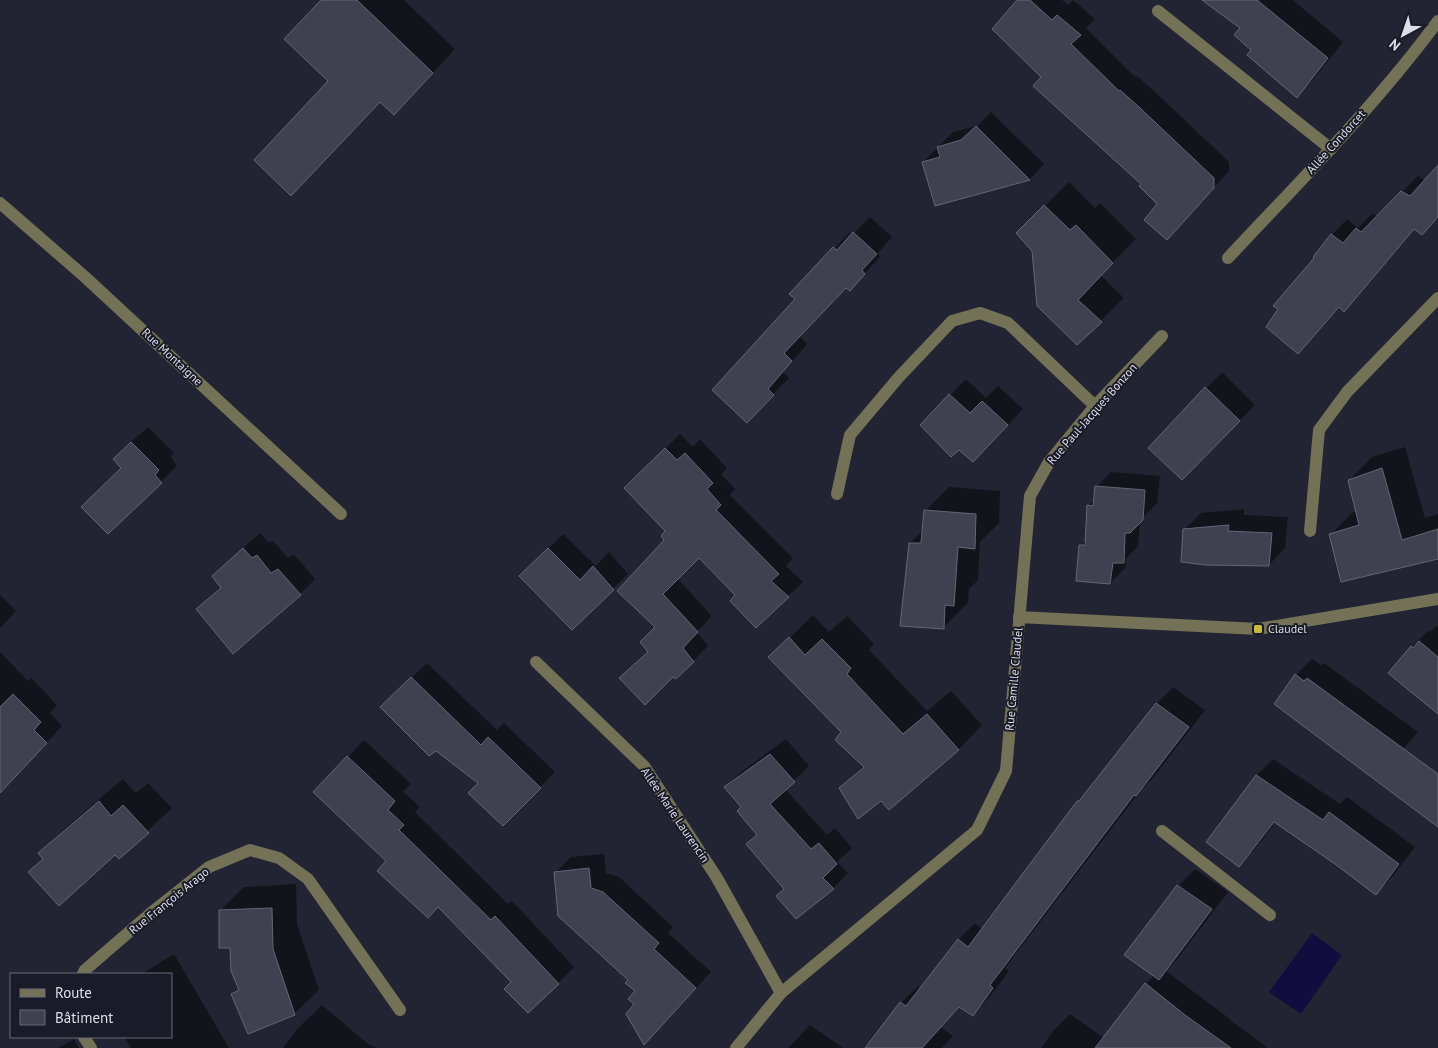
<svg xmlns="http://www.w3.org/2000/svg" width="1438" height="1048" font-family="'PT Sans',sans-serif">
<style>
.water{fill:#120d3f}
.shadow{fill:#0007}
.building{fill:#3f4151;stroke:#646677}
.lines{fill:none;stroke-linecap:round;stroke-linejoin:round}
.minor{stroke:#747256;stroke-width:12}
.poi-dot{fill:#c8bb3b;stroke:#1a1b29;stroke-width:2}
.labels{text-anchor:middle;stroke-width:4;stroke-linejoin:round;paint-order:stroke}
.street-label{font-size:12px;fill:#dedfe9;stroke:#1a1b29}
.poi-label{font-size:12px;fill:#dedfe9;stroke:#1a1b29;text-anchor:start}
</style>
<rect width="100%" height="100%" fill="#232433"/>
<polygon class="water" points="1312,933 1342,955 1301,1014 1269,992"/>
<g class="shadow">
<polygon points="323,0 404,0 455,49 417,90 380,101 330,81"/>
<polygon points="1019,0 1062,0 1068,5 1073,0 1095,19 1086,28 1135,77 1137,76 1154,91 1229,162 1229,171 1167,239 1159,204 1043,77"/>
<polygon points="1219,0 1293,0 1343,42 1313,80 1297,96 1253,50 1241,28"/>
<polygon points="991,112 1044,164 1030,179 935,205 923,162 953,132 977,126"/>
<polygon points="1438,167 1438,220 1436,219 1415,228 1359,294 1344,310 1340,307 1298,352 1316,257 1332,235 1347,219 1358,228 1373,213 1377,217 1418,176 1425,181"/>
<polygon points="1069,182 1095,208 1100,203 1136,239 1100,275 1124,298 1077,344 1033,250 1018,233"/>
<polygon points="870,217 892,237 878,253 880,257 850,289 847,287 799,336 807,344 783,372 789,378 747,421 797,299 791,294 850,232 853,234"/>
<polygon points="1222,372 1255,405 1182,479 1150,448"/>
<polygon points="966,379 986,398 998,386 1023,409 988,445 959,448 921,425"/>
<polygon points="148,427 174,453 171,457 177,466 161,482 123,468 131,442"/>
<polygon points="680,434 693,447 700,439 727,468 721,474 735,489 730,495 793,558 786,566 803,582 756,626 737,595 699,557 677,578 712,616 697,632 708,646 676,678 636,663 649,651 657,627 667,531 626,488"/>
<polygon points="1405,447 1425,518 1438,514 1438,557 1331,534 1353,512 1357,511 1349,480 1372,457"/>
<polygon points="1111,472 1160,476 1157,503 1140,521 1138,546 1126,559 1125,568 1110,583 1080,546 1087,539 1088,506 1095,499 1096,487"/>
<polygon points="949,487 1000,491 999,523 980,542 978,580 969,589 968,603 944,627 910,543 923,530 925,511"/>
<polygon points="1244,509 1244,515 1288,517 1285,548 1269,565 1184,530 1201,513"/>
<polygon points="260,533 269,543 273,541 288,558 294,554 315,579 300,594 198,609 222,586 230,560"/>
<polygon points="563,534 596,566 609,552 628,574 572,628 521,576"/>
<polygon points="0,595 16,611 0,628"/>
<polygon points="813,615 829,632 847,616 874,644 869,650 927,711 951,691 982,725 959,749 889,808 881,799 841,788 864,765 843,732 770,657"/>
<polygon points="1436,626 1438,627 1438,705 1412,647 1428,631 1430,632"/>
<polygon points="0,652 28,681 31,678 57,705 50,713 62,726 18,774 0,789"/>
<polygon points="1312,659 1321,665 1324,663 1418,732 1392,762 1296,675"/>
<polygon points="427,663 497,730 504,723 555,772 503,825 479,783 396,692"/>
<polygon points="1173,687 1205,710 1153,778 1141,790 1005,968 1009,971 989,998 973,1015 960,1006 941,1027 953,1036 942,1048 867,1048 901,1003 918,986 921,989 959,939 975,923 983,930 1078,801 1088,791 1157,704"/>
<polygon points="786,739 809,766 785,789 827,835 835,828 852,848 837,862 848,873 833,888 785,889 743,807 725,787 741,772"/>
<polygon points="364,740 411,784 403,792 420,807 415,812 508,904 512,901 574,967 558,983 513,982 439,906 388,860 348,757"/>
<polygon points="1273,759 1340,804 1347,797 1415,847 1392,877 1375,894 1336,863 1276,822 1255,849 1239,865 1257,775"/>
<polygon points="123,779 136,793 148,783 172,808 119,857 115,853 40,853 63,830"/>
<polygon points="604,854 606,873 619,877 673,927 668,933 711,972 659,1028 636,1004 637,991 556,872 571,857"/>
<polygon points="1195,869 1228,892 1175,962 1166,971 1230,1019 1230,1020 1268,1048 1041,1048 1054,1030 1070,1014 1104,1038 1146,984 1154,975 1125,954 1178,886"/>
<polygon points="296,884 297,924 319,990 294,1014 233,995 239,988 231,947 220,911 244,887"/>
<polygon points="174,954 229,1048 131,1048 124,1037 171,1037 171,974 142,974"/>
<polygon points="322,1005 368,1044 378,1048 283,1048 297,1029"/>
<polygon points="810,1025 843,1048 788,1048"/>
<polygon points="74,1039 79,1048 58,1048"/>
</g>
<g class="building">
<polygon points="321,0 357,0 433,73 394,115 380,102 291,196 254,160 328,81 284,39"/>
<polygon points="1017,0 1030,0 1052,20 1057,15 1081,35 1071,44 1119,91 1120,90 1139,107 1214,178 1214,188 1167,240 1144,220 1157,204 1139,186 1141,184 1033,86 1041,77 992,29"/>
<polygon points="1202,0 1257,0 1328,58 1297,98 1247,55 1251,50 1234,35 1240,28"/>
<polygon points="976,126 1030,180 935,206 922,162 940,157 937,147 961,140"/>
<polygon points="1438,165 1438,217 1422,235 1414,229 1344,312 1339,307 1298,354 1266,327 1278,309 1273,306 1314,258 1313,257 1331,234 1343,243 1356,228 1361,232 1401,191 1410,196"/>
<polygon points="1044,205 1070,230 1076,225 1113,263 1078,300 1102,322 1077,345 1037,306 1032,251 1016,233"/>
<polygon points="853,232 877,254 862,270 865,274 850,291 846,288 784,353 792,361 768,389 774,395 747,423 712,390 795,299 789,294 833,247 837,250"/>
<polygon points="1205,387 1240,421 1182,480 1148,448"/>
<polygon points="949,394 970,413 982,401 1008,425 973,462 959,450 951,457 920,425"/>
<polygon points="131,442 159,470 155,475 162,483 108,534 81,507 121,468 113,459"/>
<polygon points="665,448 677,460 685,453 713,483 707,489 721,505 716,510 779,574 771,581 789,597 756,628 730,601 735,595 699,558 663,594 698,632 683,648 694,662 676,679 673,677 645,705 619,678 648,652 640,642 655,627 617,591 664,540 661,536 665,531 624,488"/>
<polygon points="1382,468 1402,540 1438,529 1438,559 1341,582 1329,534 1359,525 1348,480"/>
<polygon points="1095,486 1145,490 1143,520 1130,533 1125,533 1124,563 1113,563 1110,584 1076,581 1079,545 1085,545 1087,505 1093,506"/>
<polygon points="924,510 976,514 975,549 958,547 954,606 945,605 944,629 900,626 909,543 921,543"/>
<polygon points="1229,525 1228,531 1272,533 1269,566 1206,565 1181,562 1183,529"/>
<polygon points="243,548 252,558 257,555 271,573 278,569 301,595 233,654 196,609 221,588 212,576"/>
<polygon points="548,548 580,580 593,566 614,590 572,630 519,576"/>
<polygon points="789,637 805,655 822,639 851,668 847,674 903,734 927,714 959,750 889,810 881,801 858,819 839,788 864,767 835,740 841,732 768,657"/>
<polygon points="1419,641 1438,657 1438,714 1388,673 1411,646 1413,648"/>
<polygon points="1295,674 1304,681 1307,678 1438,774 1438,827 1274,704"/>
<polygon points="411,677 481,745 488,737 541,788 503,826 468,793 478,783 436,751 429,756 380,707"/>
<polygon points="13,694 41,722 34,730 47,743 0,793 0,707"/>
<polygon points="1156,703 1189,727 1136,796 1134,795 990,985 993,988 973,1016 959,1007 922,1048 865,1048 900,1002 906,1006 958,939 968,947 1077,801 1079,801"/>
<polygon points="770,754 795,782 770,804 811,849 819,843 837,864 823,878 834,889 796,919 776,896 784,889 746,844 757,835 737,811 741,807 724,787"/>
<polygon points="347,756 395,801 388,810 404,825 399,830 491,920 495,916 559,984 528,1013 504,989 511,982 438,907 428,918 377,871 386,861 313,792"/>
<polygon points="1256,775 1323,820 1329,812 1399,864 1376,895 1335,864 1274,822 1239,867 1206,842"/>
<polygon points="99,801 111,816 123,805 149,833 119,859 115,855 59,906 28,872 43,859 38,853"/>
<polygon points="589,868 591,888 603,892 659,943 654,949 696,988 644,1045 626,1014 634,1004 628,999 635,991 625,983 628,980 558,916 554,872"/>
<polygon points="1177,885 1212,909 1159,980 1124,955"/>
<polygon points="272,908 273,949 295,1015 248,1034 231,994 239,990 231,971 230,948 219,948 219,910"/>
<polygon points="1145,983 1185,1015 1231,1048 1095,1048"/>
</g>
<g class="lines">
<g class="minor">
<polyline points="1158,11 1331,149"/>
<polyline points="0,203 85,277 341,514"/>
<path d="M1228,258C1300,181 1375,106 1438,21"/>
<polyline points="837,494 850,435 899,377 952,321 980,313 1008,323 1095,406"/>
<polyline points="1310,531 1319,430 1347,392 1438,298"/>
<polyline points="1019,617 1258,629 1438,599"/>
<polyline points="536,662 644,766 717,878 781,993"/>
<polyline points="1162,831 1270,915"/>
<polyline points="83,974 85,970 151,913 209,867 250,850 279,858 308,879 400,1010"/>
<polyline points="84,1037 91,1048"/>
<polyline points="736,1048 781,993 977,830 1006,771 1030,496 1049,462 1095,406 1162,336"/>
</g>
</g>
<rect class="poi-dot" x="1253" y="624" width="10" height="10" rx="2.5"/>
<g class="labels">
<g class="street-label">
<text transform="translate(1336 142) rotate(-48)" y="4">Allée Condorcet</text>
<text transform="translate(172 357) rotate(43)" y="4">Rue Montaigne</text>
<text transform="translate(1092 414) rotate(-49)" y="4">Rue Paul-Jacques Bonzon</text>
<text transform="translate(1014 679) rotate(-85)" y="4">Rue Camille Claudel</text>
<text transform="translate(675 815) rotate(56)" y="4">Allée Marie Laurencin</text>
<text transform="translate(169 901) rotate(-39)" y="4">Rue François Arago</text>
</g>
<g class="poi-label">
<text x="1268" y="633">Claudel</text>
</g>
</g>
<rect x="10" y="973" width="162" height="65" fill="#1a1b29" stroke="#686976"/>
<rect x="20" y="989" width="25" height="8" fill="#747256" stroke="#686976"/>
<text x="55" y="998" font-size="15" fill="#dedfe9">Route</text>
<rect x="20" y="1010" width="25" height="15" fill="#3f4151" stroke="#686976"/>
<text x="55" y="1023" font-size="15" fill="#dedfe9">Bâtiment</text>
<g transform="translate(1403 35) rotate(220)" stroke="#1a1b29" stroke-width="4" paint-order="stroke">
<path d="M0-4L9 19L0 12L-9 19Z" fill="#dedfe9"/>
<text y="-8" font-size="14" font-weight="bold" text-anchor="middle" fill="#dedfe9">N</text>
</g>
</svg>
